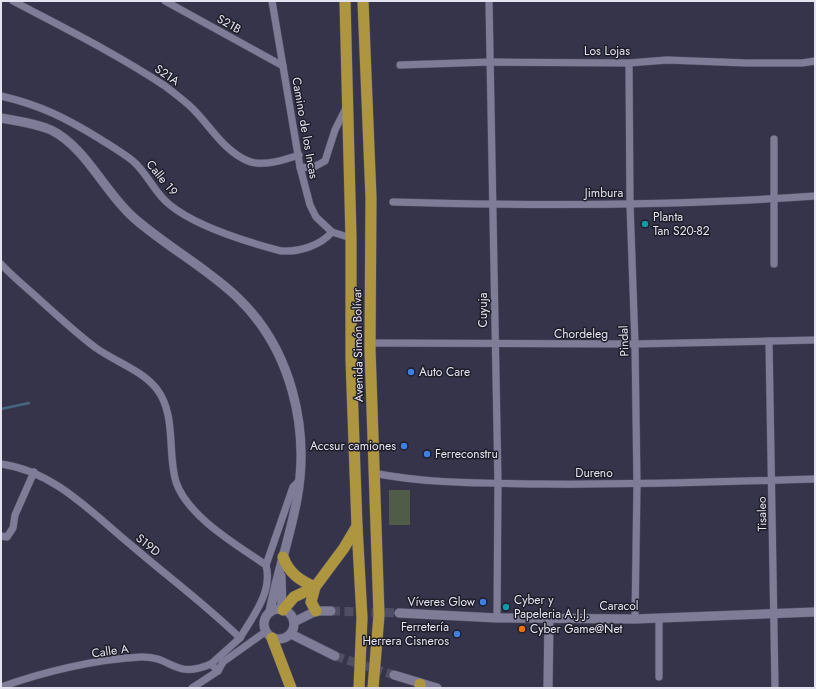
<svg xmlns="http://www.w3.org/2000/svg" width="816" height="689" font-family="Jost,sans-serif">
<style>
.pitch{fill:#505c47}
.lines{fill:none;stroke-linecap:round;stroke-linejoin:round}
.stream{stroke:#46667c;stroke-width:2.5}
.tertiary-tunnel{stroke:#504e64;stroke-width:9;stroke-dasharray:9 4.5;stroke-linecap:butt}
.minor-casing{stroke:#514f63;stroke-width:8}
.tertiary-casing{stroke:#514f63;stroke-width:10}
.trunk-casing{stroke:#514f63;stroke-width:12}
.minor{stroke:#7e7c97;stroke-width:7}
.tertiary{stroke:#7e7c97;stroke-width:9}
.trunk{stroke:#ae953f;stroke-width:11}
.culture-dot{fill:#0f9aa8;stroke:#1e1d28;stroke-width:1.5}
.shop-dot{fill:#3f7fe0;stroke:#1e1d28;stroke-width:1.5}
.food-dot{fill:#e8710a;stroke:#1e1d28;stroke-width:1.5}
.labels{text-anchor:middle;stroke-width:3;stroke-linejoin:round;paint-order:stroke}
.street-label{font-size:12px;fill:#e4e3f2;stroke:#1e1d28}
.poi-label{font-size:12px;fill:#e4e3f2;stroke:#1e1d28;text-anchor:start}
</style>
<rect width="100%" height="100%" fill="#36344b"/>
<rect class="pitch" x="389" y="490" width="21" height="35"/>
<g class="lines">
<polyline class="stream" points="1,409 29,403"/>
<g class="tertiary-tunnel">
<polyline points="331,611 399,613"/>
<polyline points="335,656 394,675"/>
</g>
<g class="minor-casing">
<g id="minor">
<path d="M13,1C64,28 117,54 165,86C174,93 185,101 193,109C211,127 224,151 248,161C263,167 284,160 299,155"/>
<polyline points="165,1 283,66"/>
<polyline points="272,1 300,167 310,205 316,217 332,232 351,238"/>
<polyline points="489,1 498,483 497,618"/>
<polyline points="629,63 630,204 635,344 637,485 635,619"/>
<polyline points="400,65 490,62 629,63 667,60 747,63 802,63 815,61"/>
<path d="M1,96C40,105 66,118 100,139C111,146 123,153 133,161C148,174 155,194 170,205C197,227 247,242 281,251C299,252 320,246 332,232"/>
<polyline points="300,167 312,168 325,161 335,130 346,108"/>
<path d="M393,202C534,206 675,206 815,196"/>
<path d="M1,264C13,277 28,289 41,301C59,317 77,334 96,348C116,362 141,370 156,388C177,414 167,453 176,482C188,517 237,545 266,565C273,592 253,616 240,638"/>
<polyline points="774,264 774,139"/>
<polyline points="769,341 775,688"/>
<polyline points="370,343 635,344 815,340"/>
<path d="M1,464C54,471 92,513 131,545C167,576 205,604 240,638L211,664"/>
<path d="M373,473C428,484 486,483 542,484C633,485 724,482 815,479"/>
<polyline points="1,536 7,537 13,528 15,515 34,472"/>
<polyline points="266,565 293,487 299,481"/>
<polyline points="659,677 659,618"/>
<path d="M1,687C43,672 96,659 141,657C173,656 173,680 211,664L218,671"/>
<polyline points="192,688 218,671 223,662 265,632"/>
</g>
</g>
<g class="tertiary-casing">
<g id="tertiary">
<path d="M1,118C17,121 35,123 51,130C86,147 105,193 134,218C167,247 207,268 238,298C291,349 310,428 297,499C290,537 277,574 270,612"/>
<polyline points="281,576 282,609"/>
<circle cx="279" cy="624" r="15"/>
<polyline points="399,613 497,618 635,619 815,612"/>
<polyline points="294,622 316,611 331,611"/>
<polyline points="291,634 335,656"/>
<polyline points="394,675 437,688"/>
<polyline points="548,688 549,618"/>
</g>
</g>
<g class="trunk-casing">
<g id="trunk">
<polyline points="345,1 351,238 351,359 357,526 362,618 359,688"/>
<polyline points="363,1 371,198 370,349 379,615 373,688"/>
<path d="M283,557C289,573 299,580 315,587"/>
<polyline points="283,610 294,597 315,587"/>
<polyline points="316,611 311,602 315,587 344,548 357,526"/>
<polyline points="272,638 291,688"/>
<polyline points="420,688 420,684"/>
</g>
</g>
<use href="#minor" class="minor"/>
<use href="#tertiary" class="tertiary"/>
<use href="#trunk" class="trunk"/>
</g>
<g class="culture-dot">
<circle cx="645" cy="224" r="4"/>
<circle cx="506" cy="607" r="4"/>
</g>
<g class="shop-dot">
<circle cx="411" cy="372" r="4"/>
<circle cx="404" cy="446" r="4"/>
<circle cx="427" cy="454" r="4"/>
<circle cx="483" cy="602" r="4"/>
<circle cx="457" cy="634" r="4"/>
</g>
<circle class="food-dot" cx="522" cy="629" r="4"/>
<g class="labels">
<g class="street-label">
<text transform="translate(229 24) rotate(29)" y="4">S21B</text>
<text x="607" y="55">Los Lojas</text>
<text transform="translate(167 75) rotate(34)" y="4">S21A</text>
<text transform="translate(305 128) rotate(80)" y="4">Camino de los Incas</text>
<text transform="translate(162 178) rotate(51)" y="4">Calle 19</text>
<text x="604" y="197">Jimbura</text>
<text transform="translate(483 310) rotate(-90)" y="4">Cuyuja</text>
<text x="581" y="338">Chordeleg</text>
<text transform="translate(624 341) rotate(-92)" y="4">Pindal</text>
<text transform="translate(358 345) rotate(-91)" y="4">Avenida Simón Bolívar</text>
<text x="594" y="477">Dureno</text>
<text transform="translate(762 514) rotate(-91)" y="4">Tisaleo</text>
<text transform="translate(148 545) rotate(39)" y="4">S19D</text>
<text x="619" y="610">Caracol</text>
<text transform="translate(110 651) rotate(-8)" y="4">Calle A</text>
</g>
<g class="poi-label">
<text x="653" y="221">Planta<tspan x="653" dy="14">Tan S20-82</tspan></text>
<text x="419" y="376">Auto Care</text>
<text x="396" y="450" text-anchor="end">Accsur camiones</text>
<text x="435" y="458">Ferreconstru</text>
<text x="514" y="604">Cyber y<tspan x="514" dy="14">Papeleria A.J.J.</tspan></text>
<text x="475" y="606" text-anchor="end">Víveres Glow</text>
<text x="449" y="631" text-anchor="end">Ferretería<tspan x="449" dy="14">Herrera Cisneros</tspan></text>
<text x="530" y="633">Cyber Game@Net</text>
</g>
</g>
<rect width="816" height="689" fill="none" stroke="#e4e3f2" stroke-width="4"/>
</svg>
